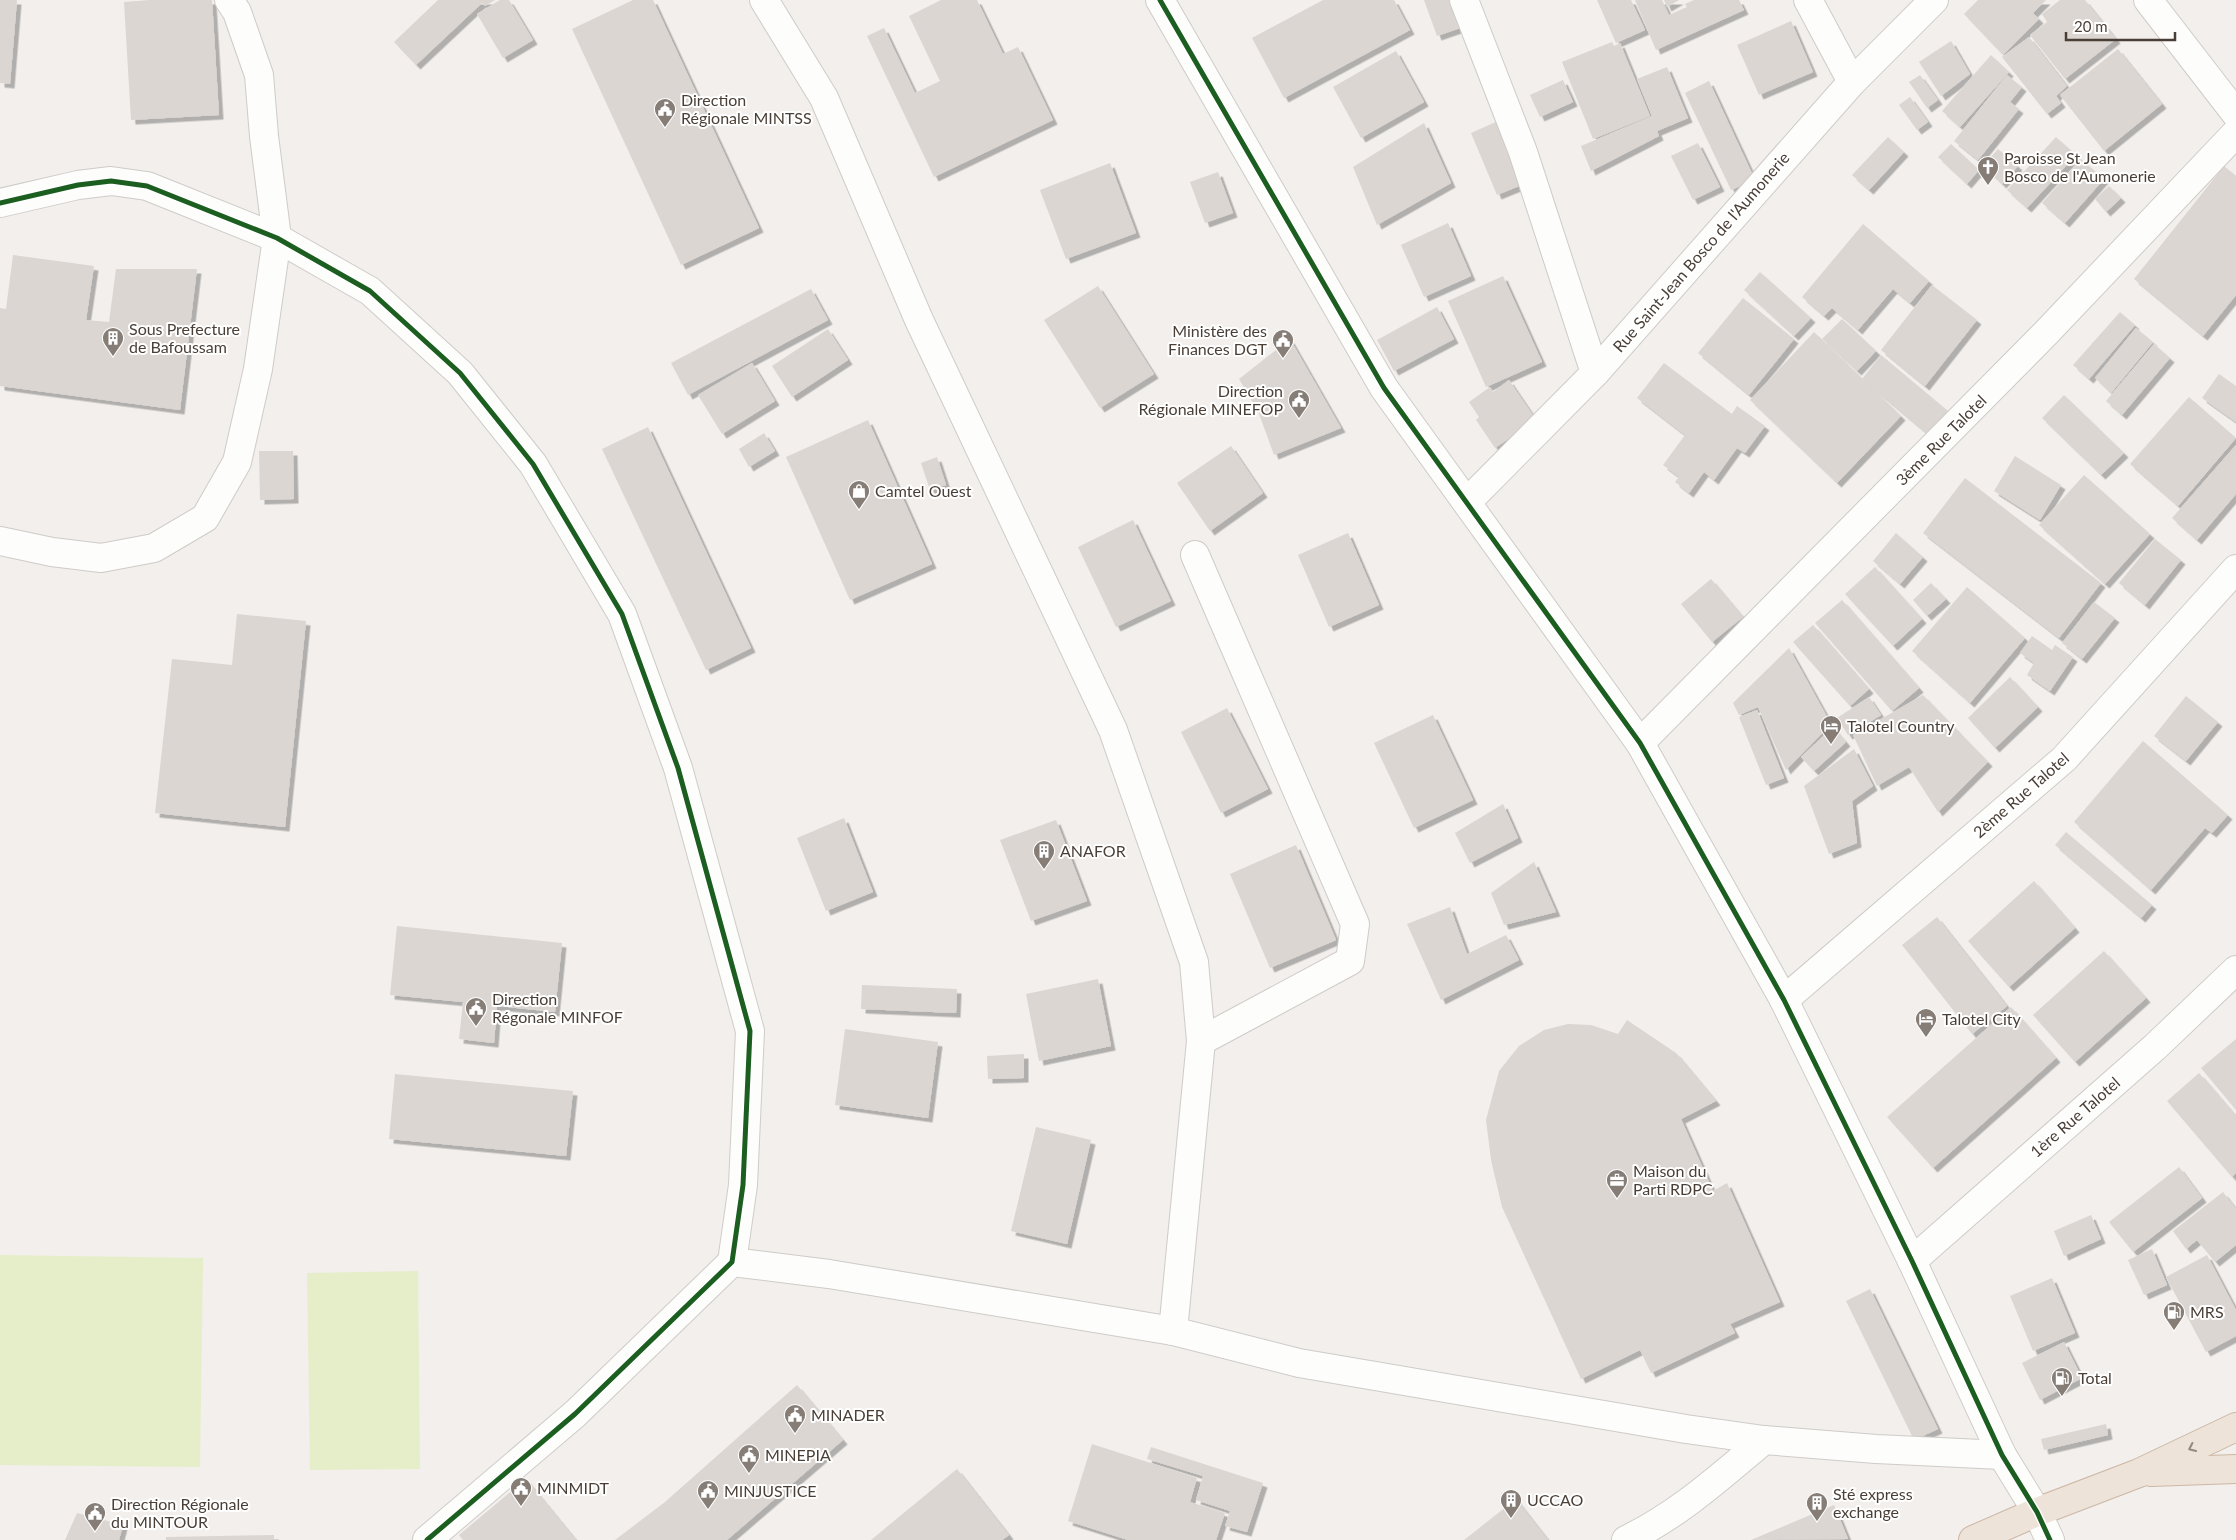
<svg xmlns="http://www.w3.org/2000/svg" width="2236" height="1540" font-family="Lato,sans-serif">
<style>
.green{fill:#e6eec9}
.building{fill:#dbd6d2;filter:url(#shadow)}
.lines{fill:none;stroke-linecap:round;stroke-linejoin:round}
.minor-casing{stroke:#cfcbc8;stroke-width:30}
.highway-casing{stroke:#cdb7a4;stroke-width:30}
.minor{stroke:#fdfdfc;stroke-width:28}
.highway{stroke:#ede3d9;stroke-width:28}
.cycleway-casing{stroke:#fff;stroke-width:8}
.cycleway{stroke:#1b5e20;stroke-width:5}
.oneway{stroke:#93897f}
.labels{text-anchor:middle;stroke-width:4;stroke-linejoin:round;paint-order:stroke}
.poi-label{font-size:16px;fill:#4a3f36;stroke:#fff;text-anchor:start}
.street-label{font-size:16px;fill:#4a3f36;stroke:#fff}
</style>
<defs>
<filter id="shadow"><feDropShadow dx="4.5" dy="4.5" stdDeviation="0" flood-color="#0004"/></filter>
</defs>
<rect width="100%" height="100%" fill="#f2efec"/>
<g class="green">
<polygon points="0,1255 203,1258 200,1467 0,1465"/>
<polygon points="418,1271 420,1469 310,1470 307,1273"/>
</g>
<g class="building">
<polygon points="0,0 17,0 10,84 0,83"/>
<polygon points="150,0 212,0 219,115 131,120 124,2"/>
<polygon points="438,0 495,0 485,6 482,3 416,65 394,42"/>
<polygon points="500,0 509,0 533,40 503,58 477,14"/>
<polygon points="633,0 653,0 759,228 681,265 572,29"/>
<polygon points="941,0 977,0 1003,54 1018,47 1053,120 934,177 867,36 884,28 915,93 940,81 909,16"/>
<polygon points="1323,0 1394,0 1410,30 1284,98 1252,38"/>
<polygon points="1424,0 1453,0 1463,27 1437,36"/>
<polygon points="1597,0 1631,0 1645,30 1616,43"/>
<polygon points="1635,0 1662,0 1669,15 1687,7 1685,4 1694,0 1739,0 1744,10 1656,50"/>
<polygon points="1664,0 1679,0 1667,7"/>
<polygon points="1978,0 2046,0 2033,13 2039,19 2003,55 1964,14"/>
<polygon points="2060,0 2085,0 2116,39 2065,79 2030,35 2047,22 2042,14"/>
<polygon points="1791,21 1813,72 1759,95 1737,45"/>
<polygon points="2029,37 2067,86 2056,96 2061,103 2047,114 2002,57"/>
<polygon points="1951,41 1970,74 1941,96 1919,62"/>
<polygon points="1612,42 1614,46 1620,43 1650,116 1593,139 1562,62"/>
<polygon points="2118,49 2162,104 2104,151 2060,95"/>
<polygon points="1396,51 1424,102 1361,138 1333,87"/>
<polygon points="1991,55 2009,72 1960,127 1942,111"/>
<polygon points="1667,67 1688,118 1657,131 1659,136 1591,171 1581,146 1652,116 1637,79"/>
<polygon points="1920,75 1938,100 1927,108 1909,82"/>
<polygon points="2007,75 2022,87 2010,102 2019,109 1978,160 1954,141"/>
<polygon points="1563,80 1573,102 1540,117 1530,95"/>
<polygon points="1709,81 1755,180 1731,190 1685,93"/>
<polygon points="1910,97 1928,122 1917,130 1899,105"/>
<polygon points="1498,121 1524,184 1497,195 1471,133"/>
<polygon points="1424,123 1451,183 1377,225 1353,167"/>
<polygon points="1888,137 1904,152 1869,190 1852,175"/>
<polygon points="2056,137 2076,155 2027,208 2007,190"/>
<polygon points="1698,143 1720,187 1693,200 1671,156"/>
<polygon points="1951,144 1979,170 1967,184 1938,157"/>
<polygon points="1998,149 2018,166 2002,184 1983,166"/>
<polygon points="2081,159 2104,179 2065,223 2042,203"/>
<polygon points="1110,163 1136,233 1066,259 1040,190"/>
<polygon points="2224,166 2236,176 2236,295 2203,336 2134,279"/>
<polygon points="1218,172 1233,213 1205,223 1190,182"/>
<polygon points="2109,186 2121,198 2106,212 2095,199"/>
<polygon points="1448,223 1471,276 1424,297 1401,245"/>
<polygon points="1863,224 1929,281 1910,303 1893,289 1858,330 1832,308 1824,316 1802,297"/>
<polygon points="13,255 94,266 86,320 109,322 116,269 197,269 180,410 0,386 0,308 6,309"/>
<polygon points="1760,272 1811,318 1794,336 1744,290"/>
<polygon points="1503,276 1542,362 1486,387 1448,301"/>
<polygon points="1932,285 1977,320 1925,386 1881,350"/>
<polygon points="1098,286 1154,374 1100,408 1044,320"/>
<polygon points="811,289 828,320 688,395 671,363"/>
<polygon points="1743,298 1794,339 1749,395 1698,353"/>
<polygon points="1437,307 1454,339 1394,371 1377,340"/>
<polygon points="2120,312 2135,325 2089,379 2073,365"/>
<polygon points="1842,319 1876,351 1857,371 1822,339"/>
<polygon points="2136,328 2153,342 2111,393 2095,378"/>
<polygon points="828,329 848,360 792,397 772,366"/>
<polygon points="1814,332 1901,416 1837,483 1750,400"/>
<polygon points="1290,339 1341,428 1274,455 1258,411 1239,379"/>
<polygon points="2154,344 2170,358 2122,415 2106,401"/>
<polygon points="1881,355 1948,411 1929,435 1862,379"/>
<polygon points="752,363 775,401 722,434 698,395"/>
<polygon points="1664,363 1732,414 1737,406 1765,426 1745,453 1737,448 1714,480 1704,472 1689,493 1675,482 1679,477 1663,465 1685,435 1637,398"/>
<polygon points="2219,374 2236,386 2236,422 2202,398"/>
<polygon points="1509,380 1536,420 1495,448 1476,420 1479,417 1469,402 1490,387 1493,392"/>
<polygon points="2064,395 2124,453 2101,475 2042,418"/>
<polygon points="2189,397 2236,438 2178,506 2130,464"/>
<polygon points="868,420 932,564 850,600 786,457"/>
<polygon points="648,427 751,648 706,670 602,449"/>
<polygon points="764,433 775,451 749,467 739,449"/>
<polygon points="2236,445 2236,494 2197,540 2172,518"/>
<polygon points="1231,446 1263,493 1210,531 1177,483"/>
<polygon points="259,451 293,451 294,499 260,500"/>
<polygon points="2015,456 2061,485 2040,520 1994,491"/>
<polygon points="937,457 946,485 930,490 921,463"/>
<polygon points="2084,475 2150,534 2105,584 2039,525"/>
<polygon points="1965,478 2101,583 2059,638 1923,533"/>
<polygon points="1133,520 1171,601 1116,627 1078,547"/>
<polygon points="1348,533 1379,605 1329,627 1298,555"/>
<polygon points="1896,533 1923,557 1900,584 1873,561"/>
<polygon points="2155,539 2181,560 2145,605 2119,583"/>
<polygon points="1875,567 1922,619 1893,646 1845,594"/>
<polygon points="1711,579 1743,617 1712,642 1681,604"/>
<polygon points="1931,583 1946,599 1927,616 1913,600"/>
<polygon points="1967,587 2025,638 1970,703 1912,651"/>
<polygon points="1842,600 1919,688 1892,711 1815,623"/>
<polygon points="2094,602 2115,618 2082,659 2062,643"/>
<polygon points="237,614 306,621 285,827 155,813 172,659 232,665"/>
<polygon points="1813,625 1869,689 1850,706 1793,642"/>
<polygon points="2032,636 2052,650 2055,645 2073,657 2050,691 2027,675 2034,663 2020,653"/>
<polygon points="1789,648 1831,724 1786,770 1758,707 1739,715 1733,703"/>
<polygon points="2010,677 2038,707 1995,748 1968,718"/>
<polygon points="1923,695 1988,762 1938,812 1909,767 1877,786 1853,735"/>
<polygon points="2186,696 2218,722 2186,761 2154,736"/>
<polygon points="1869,697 1881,715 1848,735 1837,718"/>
<polygon points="1227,708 1268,789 1221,813 1181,732"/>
<polygon points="1757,710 1784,778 1766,785 1739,717"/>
<polygon points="1433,715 1473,800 1414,828 1374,743"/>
<polygon points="1833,727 1846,742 1814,771 1801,757"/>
<polygon points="2143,741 2228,815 2212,833 2205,828 2151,890 2074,822"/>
<polygon points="1854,749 1873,786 1852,801 1857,843 1829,854 1804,786"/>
<polygon points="1503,804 1518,838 1470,863 1455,833"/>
<polygon points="844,818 873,892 826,911 797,838"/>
<polygon points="1056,820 1087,901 1031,921 1000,840"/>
<polygon points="2066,832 2152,905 2141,918 2055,845"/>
<polygon points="1296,845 1336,940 1270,968 1230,874"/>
<polygon points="1534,862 1556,912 1504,925 1491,893"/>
<polygon points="2034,881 2075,928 2009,987 1968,941"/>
<polygon points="1450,907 1467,954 1506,935 1519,960 1441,1000 1407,924"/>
<polygon points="1937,917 2007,1006 1972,1034 1902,945"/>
<polygon points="397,926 562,943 555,1012 497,1006 494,1043 459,1039 463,1002 390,995"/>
<polygon points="2104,951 2146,998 2075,1062 2033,1015"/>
<polygon points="1098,979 1111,1046 1039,1061 1026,994"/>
<polygon points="862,985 957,989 956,1013 861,1009"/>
<polygon points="2011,1007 2056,1058 1933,1168 1887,1117"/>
<polygon points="1627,1020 1676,1053 1716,1101 1681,1119 1713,1191 1727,1183 1780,1302 1730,1324 1735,1333 1651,1373 1640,1350 1581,1379 1502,1207 1491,1160 1486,1120 1499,1071 1519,1046 1544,1030 1568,1024 1591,1025 1618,1034"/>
<polygon points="845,1029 938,1042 928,1118 835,1105"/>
<polygon points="2236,1039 2236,1110 2201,1068"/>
<polygon points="1024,1054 1024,1078 988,1079 987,1056"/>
<polygon points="2199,1073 2236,1116 2236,1173 2232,1177 2167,1101"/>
<polygon points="395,1074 573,1091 566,1156 389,1139"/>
<polygon points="1036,1127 1091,1140 1067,1244 1011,1231"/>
<polygon points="2179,1167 2202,1198 2133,1252 2109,1222"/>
<polygon points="2223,1192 2236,1209 2236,1245 2215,1262 2197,1240 2186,1249 2173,1231"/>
<polygon points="2091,1215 2101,1239 2064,1256 2054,1231"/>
<polygon points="2152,1249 2167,1285 2144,1295 2128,1260"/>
<polygon points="2207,1255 2236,1310 2236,1336 2206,1352 2166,1277"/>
<polygon points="2052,1278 2075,1333 2033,1351 2010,1296"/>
<polygon points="1870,1289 1938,1429 1914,1440 1846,1301"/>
<polygon points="2064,1342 2082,1378 2040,1400 2022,1363"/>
<polygon points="797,1385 843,1440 727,1540 615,1540 665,1502"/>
<polygon points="2106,1424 2108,1435 2044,1450 2041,1439"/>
<polygon points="1092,1444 1197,1478 1190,1502 1225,1513 1216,1540 1128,1540 1068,1521"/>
<polygon points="1151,1447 1263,1483 1247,1532 1225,1526 1230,1511 1196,1500 1203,1476 1147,1459"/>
<polygon points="957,1469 1009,1535 1002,1540 871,1540"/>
<polygon points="526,1479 576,1540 463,1540 459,1535"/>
<polygon points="1516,1499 1548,1540 1464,1540"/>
<polygon points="1834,1505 1848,1539 1751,1540"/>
<polygon points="77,1513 123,1525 119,1540 65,1540"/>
<polygon points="274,1535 274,1540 166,1540 166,1537"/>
</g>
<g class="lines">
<g class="minor-casing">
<g id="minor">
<polyline points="764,0 824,98 919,320 1113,730 1194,962 1201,1041 1173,1331"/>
<polyline points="1160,0 1384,388 1640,743 1784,1000 1912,1261 2002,1455 2037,1512 2050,1540"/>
<polyline points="1464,0 1523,152 1595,373"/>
<polyline points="1808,0 1852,82"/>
<polyline points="2148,0 2236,114"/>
<polyline points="0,203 78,185 111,181 147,186 277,238 370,291 460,373 533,464 622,614 678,768 750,1031 743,1185 732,1262 575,1414 427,1540"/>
<polyline points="1467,502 1595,373 1852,82 1934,0"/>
<polyline points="0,541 52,552 101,558 154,548 205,518 237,462 258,369 277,238 264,136 259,75 237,12 229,0"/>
<polyline points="1195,555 1355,924 1350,961 1201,1041"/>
<polyline points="1640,743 2045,334 2236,133"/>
<polyline points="1784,1000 2064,759 2236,569"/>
<polyline points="1912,1261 2155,1047 2236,970"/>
<polyline points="732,1262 829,1274 1173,1331 1299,1363 1686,1429 1764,1440 1876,1449 2002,1455"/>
<path d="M1626,1540C1678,1515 1720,1477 1764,1440"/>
</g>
</g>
<g class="highway-casing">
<g id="highway">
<polyline points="2151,1472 2236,1469"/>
<polyline points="1973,1540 2037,1512 2139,1473 2236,1427"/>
</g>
</g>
<use href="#minor" class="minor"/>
<use href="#highway" class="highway"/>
<g class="cycleway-casing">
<g id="cycleway">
<polyline points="1160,0 1384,388 1640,743 1784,1000 1912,1261 2002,1455 2037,1512 2050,1540"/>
<polyline points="0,203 78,185 111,181 147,186 277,238 370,291 460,373 533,464 622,614 678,768 750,1031 743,1185 732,1262 575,1414 427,1540"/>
</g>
</g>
<use href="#cycleway" class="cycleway"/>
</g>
<defs><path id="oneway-chevron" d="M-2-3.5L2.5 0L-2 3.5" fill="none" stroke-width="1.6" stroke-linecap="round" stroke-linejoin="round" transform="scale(1.25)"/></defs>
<use class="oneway" href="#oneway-chevron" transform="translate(2192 1448) rotate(155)"/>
<defs>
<g id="civic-pin" transform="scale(1.125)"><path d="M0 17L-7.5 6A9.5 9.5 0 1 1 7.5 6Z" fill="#857d76" stroke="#fff"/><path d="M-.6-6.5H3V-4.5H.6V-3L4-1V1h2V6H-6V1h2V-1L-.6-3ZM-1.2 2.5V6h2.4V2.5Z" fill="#fff"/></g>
<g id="church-pin" transform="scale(1.125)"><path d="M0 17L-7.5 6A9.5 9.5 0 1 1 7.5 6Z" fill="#857d76" stroke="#fff"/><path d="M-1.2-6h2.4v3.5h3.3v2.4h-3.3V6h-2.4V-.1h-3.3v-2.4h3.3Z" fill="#fff"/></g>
<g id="building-pin" transform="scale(1.125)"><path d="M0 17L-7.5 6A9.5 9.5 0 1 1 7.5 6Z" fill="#857d76" stroke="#fff"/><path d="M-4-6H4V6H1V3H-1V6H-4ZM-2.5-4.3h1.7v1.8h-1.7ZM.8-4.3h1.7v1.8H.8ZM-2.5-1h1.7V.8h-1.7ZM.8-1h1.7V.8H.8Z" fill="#fff"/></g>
<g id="shop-pin" transform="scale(1.125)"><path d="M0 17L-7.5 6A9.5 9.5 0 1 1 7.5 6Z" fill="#857d76" stroke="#fff"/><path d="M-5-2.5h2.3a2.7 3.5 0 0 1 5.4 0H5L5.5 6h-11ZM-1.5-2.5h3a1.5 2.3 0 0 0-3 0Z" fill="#fff"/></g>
<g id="hotel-pin" transform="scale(1.125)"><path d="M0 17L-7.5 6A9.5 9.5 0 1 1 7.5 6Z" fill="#857d76" stroke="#fff"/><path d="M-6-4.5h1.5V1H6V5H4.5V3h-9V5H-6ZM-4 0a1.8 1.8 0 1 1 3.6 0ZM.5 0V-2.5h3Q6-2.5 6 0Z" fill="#fff"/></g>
<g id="office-pin" transform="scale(1.125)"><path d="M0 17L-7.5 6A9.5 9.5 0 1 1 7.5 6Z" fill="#857d76" stroke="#fff"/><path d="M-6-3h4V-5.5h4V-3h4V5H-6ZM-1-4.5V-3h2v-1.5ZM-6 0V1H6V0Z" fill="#fff"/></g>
<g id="fuel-pin" transform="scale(1.125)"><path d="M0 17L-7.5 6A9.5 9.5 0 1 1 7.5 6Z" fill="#857d76" stroke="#fff"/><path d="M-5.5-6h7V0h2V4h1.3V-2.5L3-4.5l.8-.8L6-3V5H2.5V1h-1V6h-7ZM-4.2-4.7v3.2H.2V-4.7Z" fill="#fff"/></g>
</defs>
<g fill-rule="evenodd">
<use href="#civic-pin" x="665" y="109"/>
<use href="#church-pin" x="1988" y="167"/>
<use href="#building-pin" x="113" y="338"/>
<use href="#civic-pin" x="1283" y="340"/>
<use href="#civic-pin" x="1299" y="400"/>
<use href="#shop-pin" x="859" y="491"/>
<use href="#hotel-pin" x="1831" y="726"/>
<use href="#building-pin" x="1044" y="851"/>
<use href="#civic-pin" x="476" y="1008"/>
<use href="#hotel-pin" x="1926" y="1019"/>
<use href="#office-pin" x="1617" y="1180"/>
<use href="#fuel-pin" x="2174" y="1312"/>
<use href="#fuel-pin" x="2062" y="1378"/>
<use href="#civic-pin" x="795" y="1415"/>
<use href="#civic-pin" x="749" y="1455"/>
<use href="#civic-pin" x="521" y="1488"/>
<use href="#civic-pin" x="708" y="1491"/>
<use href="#building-pin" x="1511" y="1500"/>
<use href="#building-pin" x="1817" y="1503"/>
<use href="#civic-pin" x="95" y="1513"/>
</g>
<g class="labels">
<g class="poi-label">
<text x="681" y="106">Direction<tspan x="681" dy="18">Régionale MINTSS</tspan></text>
<text x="2004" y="164">Paroisse St Jean<tspan x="2004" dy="18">Bosco de l'Aumonerie</tspan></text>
<text x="129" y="335">Sous Prefecture<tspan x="129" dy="18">de Bafoussam</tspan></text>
<text x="1267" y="337" text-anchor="end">Ministère des<tspan x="1267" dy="18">Finances DGT</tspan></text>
<text x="1283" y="397" text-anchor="end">Direction<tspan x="1283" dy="18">Régionale MINEFOP</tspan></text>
<text x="875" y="497">Camtel Ouest</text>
<text x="1847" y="732">Talotel Country</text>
<text x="1060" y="857">ANAFOR</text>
<text x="492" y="1005">Direction<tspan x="492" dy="18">Régonale MINFOF</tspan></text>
<text x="1942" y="1025">Talotel City</text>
<text x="1633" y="1177">Maison du<tspan x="1633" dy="18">Parti RDPC</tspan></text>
<text x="2190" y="1318">MRS</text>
<text x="2078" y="1384">Total</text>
<text x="811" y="1421">MINADER</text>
<text x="765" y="1461">MINEPIA</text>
<text x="537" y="1494">MINMIDT</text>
<text x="724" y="1497">MINJUSTICE</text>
<text x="1833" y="1500">Sté express<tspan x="1833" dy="18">exchange</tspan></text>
<text x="1527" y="1506">UCCAO</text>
<text x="111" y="1510">Direction Régionale<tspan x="111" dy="18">du MINTOUR</tspan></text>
</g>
<g class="street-label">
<text transform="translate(1701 252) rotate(-49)" y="6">Rue Saint-Jean Bosco de l'Aumonerie</text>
<text transform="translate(1941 440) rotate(-45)" y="6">3ème Rue Talotel</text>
<text transform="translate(2021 795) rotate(-41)" y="6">2ème Rue Talotel</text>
<text transform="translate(2075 1117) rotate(-41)" y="6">1ère Rue Talotel</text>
</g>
</g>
<path d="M2066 32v8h109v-8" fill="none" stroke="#4a3f36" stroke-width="2.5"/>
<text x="2074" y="32" font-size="15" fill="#4a3f36" stroke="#ffffff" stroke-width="4" paint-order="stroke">20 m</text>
</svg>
